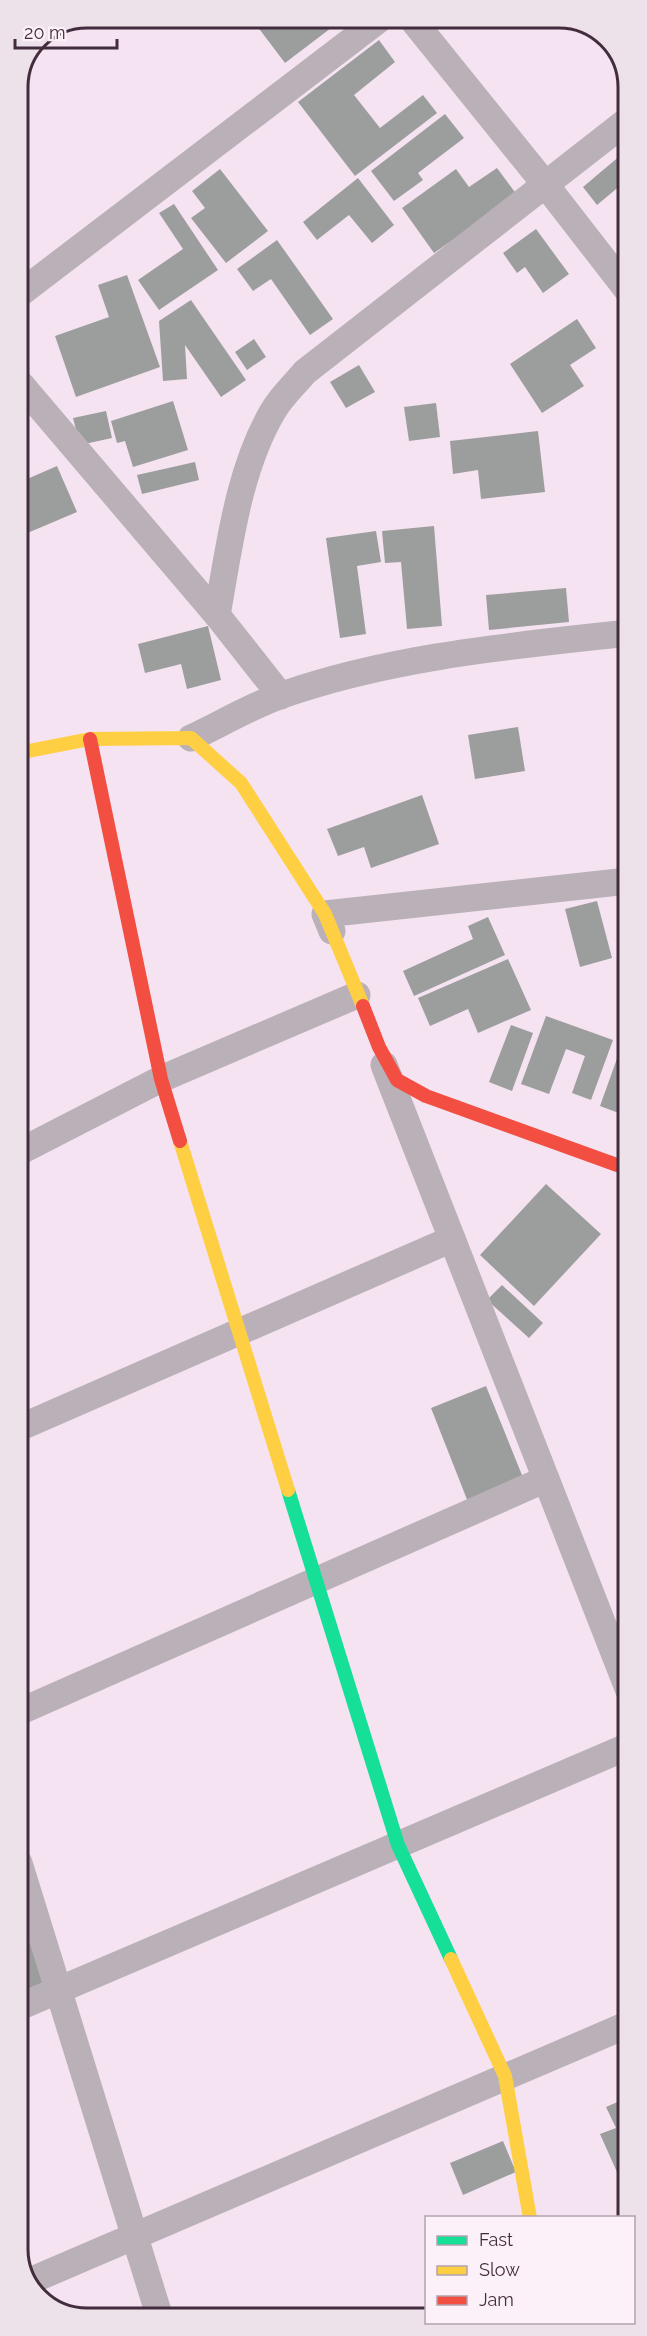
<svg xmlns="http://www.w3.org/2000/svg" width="647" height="2336" font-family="Raleway,sans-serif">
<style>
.building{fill:#9c9e9e}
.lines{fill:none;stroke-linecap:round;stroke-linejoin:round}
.street{stroke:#bab1b8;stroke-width:27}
.fast{stroke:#16e098;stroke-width:14}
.slow{stroke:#ffcf43;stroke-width:14}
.jam{stroke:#f24e42;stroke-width:14}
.rim{fill:none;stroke:#422c3d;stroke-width:3}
</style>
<rect width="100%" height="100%" fill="#f5e3f1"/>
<g class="building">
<polygon points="251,18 329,18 335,25 285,63"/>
<polygon points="379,40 395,62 354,95 380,128 423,95 437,113 355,176 298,102"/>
<polygon points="445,114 464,138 418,173 423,180 394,201 371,171"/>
<polygon points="628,149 628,179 597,205 583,187"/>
<polygon points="497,168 517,195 434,253 402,208 456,169 469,187"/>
<polygon points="220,169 268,231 226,263 191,218 205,208 192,191"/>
<polygon points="358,178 394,225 372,243 349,215 317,240 303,222"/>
<polygon points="174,204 218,270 159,310 138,280 183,249 159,213"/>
<polygon points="536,229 569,274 543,293 525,267 517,273 503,253"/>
<polygon points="277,240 333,319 310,335 271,279 253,291 237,269"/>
<polygon points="127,275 160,367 76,397 55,336 109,317 98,285"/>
<polygon points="191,300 246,380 221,397 185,345 187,379 163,381 159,321"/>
<polygon points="577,319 596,348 570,365 584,386 542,413 510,364"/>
<polygon points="254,339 266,357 247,370 235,352"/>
<polygon points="359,365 375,392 346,408 330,382"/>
<polygon points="173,401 188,450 133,467 125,441 117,443 111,421"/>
<polygon points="436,403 440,437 409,441 404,407"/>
<polygon points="106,411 112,438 80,445 73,418"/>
<polygon points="538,431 545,492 481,499 478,470 453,474 450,441"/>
<polygon points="195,462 199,480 142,494 137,475"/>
<polygon points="57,466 77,512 18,537 18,483"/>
<polygon points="434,526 442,626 407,629 401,562 385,563 382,531"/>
<polygon points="376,531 381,562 357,566 366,634 340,638 326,538"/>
<polygon points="566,588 569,622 489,630 486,595"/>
<polygon points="208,626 221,680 187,689 181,664 145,673 138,644"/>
<polygon points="628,697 628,755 625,756 617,699"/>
<polygon points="518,727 525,771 475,779 468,735"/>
<polygon points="422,795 439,844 371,868 364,847 338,856 327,829"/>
<polygon points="597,901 612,958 580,967 565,909"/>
<polygon points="488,917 505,955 414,996 403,971 473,939 468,926"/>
<polygon points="508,959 531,1010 478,1033 468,1009 430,1026 418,998"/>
<polygon points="546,1016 613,1040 591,1100 572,1093 585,1056 566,1049 549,1094 521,1084"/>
<polygon points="511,1025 533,1033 512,1091 489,1082"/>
<polygon points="628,1028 628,1104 624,1115 600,1106"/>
<polygon points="546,1184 601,1234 534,1306 480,1255"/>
<polygon points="502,1285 543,1323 529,1338 487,1300"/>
<polygon points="486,1386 524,1480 468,1502 431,1408"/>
<polygon points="19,1893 54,1984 19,1998"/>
<polygon points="629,2097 629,2188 625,2190 600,2134 616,2128 606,2107"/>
<polygon points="503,2141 516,2172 463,2195 450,2163"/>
</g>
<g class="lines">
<g class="street">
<polyline points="411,18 545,184 628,291"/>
<polyline points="18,295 381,18"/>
<polyline points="18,381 217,615 281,696"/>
<path d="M217,615C229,549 238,470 273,411C281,397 295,384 305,372L628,120"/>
<path d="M191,738C221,724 251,706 282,695C394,656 511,646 628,633"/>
<polyline points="332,931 325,914 628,881"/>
<polyline points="384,1065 629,1691"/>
<polyline points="19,1152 161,1079 357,995"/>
<polyline points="19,1428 452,1239"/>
<polyline points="19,1712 546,1479"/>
<polyline points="19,1863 160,2318"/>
<polyline points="19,2007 629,1746"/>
<polyline points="30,2281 629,2024"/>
</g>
<polyline class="fast" points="288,1490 398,1845 451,1959"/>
<g class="slow">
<polyline points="18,753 90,739 191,738 241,783 325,914 363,1006"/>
<polyline points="180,1141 288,1490"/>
<polyline points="451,1959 505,2076 530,2218"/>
</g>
<g class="jam">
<polyline points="90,739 161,1079 180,1141"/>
<polyline points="363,1006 379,1047 397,1080 426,1096 628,1169"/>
</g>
</g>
<path d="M0 0H647V2336H0ZM87 28H559A59 59 0 0 1 618 87V2249A59 59 0 0 1 559 2308H87A59 59 0 0 1 28 2249V87A59 59 0 0 1 87 28Z" fill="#ede1ea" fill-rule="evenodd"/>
<path class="rim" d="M87 28H559A59 59 0 0 1 618 87V2249A59 59 0 0 1 559 2308H87A59 59 0 0 1 28 2249V87A59 59 0 0 1 87 28Z"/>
<rect x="425" y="2216" width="210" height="108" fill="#fcf1f9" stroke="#b2a2ae" stroke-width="1.5"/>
<rect x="437" y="2236" width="30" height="9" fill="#16e098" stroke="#b2a2ae" stroke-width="1.5"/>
<text x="479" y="2246" font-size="18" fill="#422c3d">Fast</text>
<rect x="437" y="2266" width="30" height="9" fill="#ffcf43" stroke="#b2a2ae" stroke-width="1.5"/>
<text x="479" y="2276" font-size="18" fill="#422c3d">Slow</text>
<rect x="437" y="2296" width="30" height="9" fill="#f24e42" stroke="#b2a2ae" stroke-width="1.5"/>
<text x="479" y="2306" font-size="18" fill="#422c3d">Jam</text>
<path d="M15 39v9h102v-9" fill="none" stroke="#422c3d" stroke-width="3"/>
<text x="24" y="39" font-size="18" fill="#422c3d" stroke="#fcf1f9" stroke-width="4.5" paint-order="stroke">20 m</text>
</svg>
